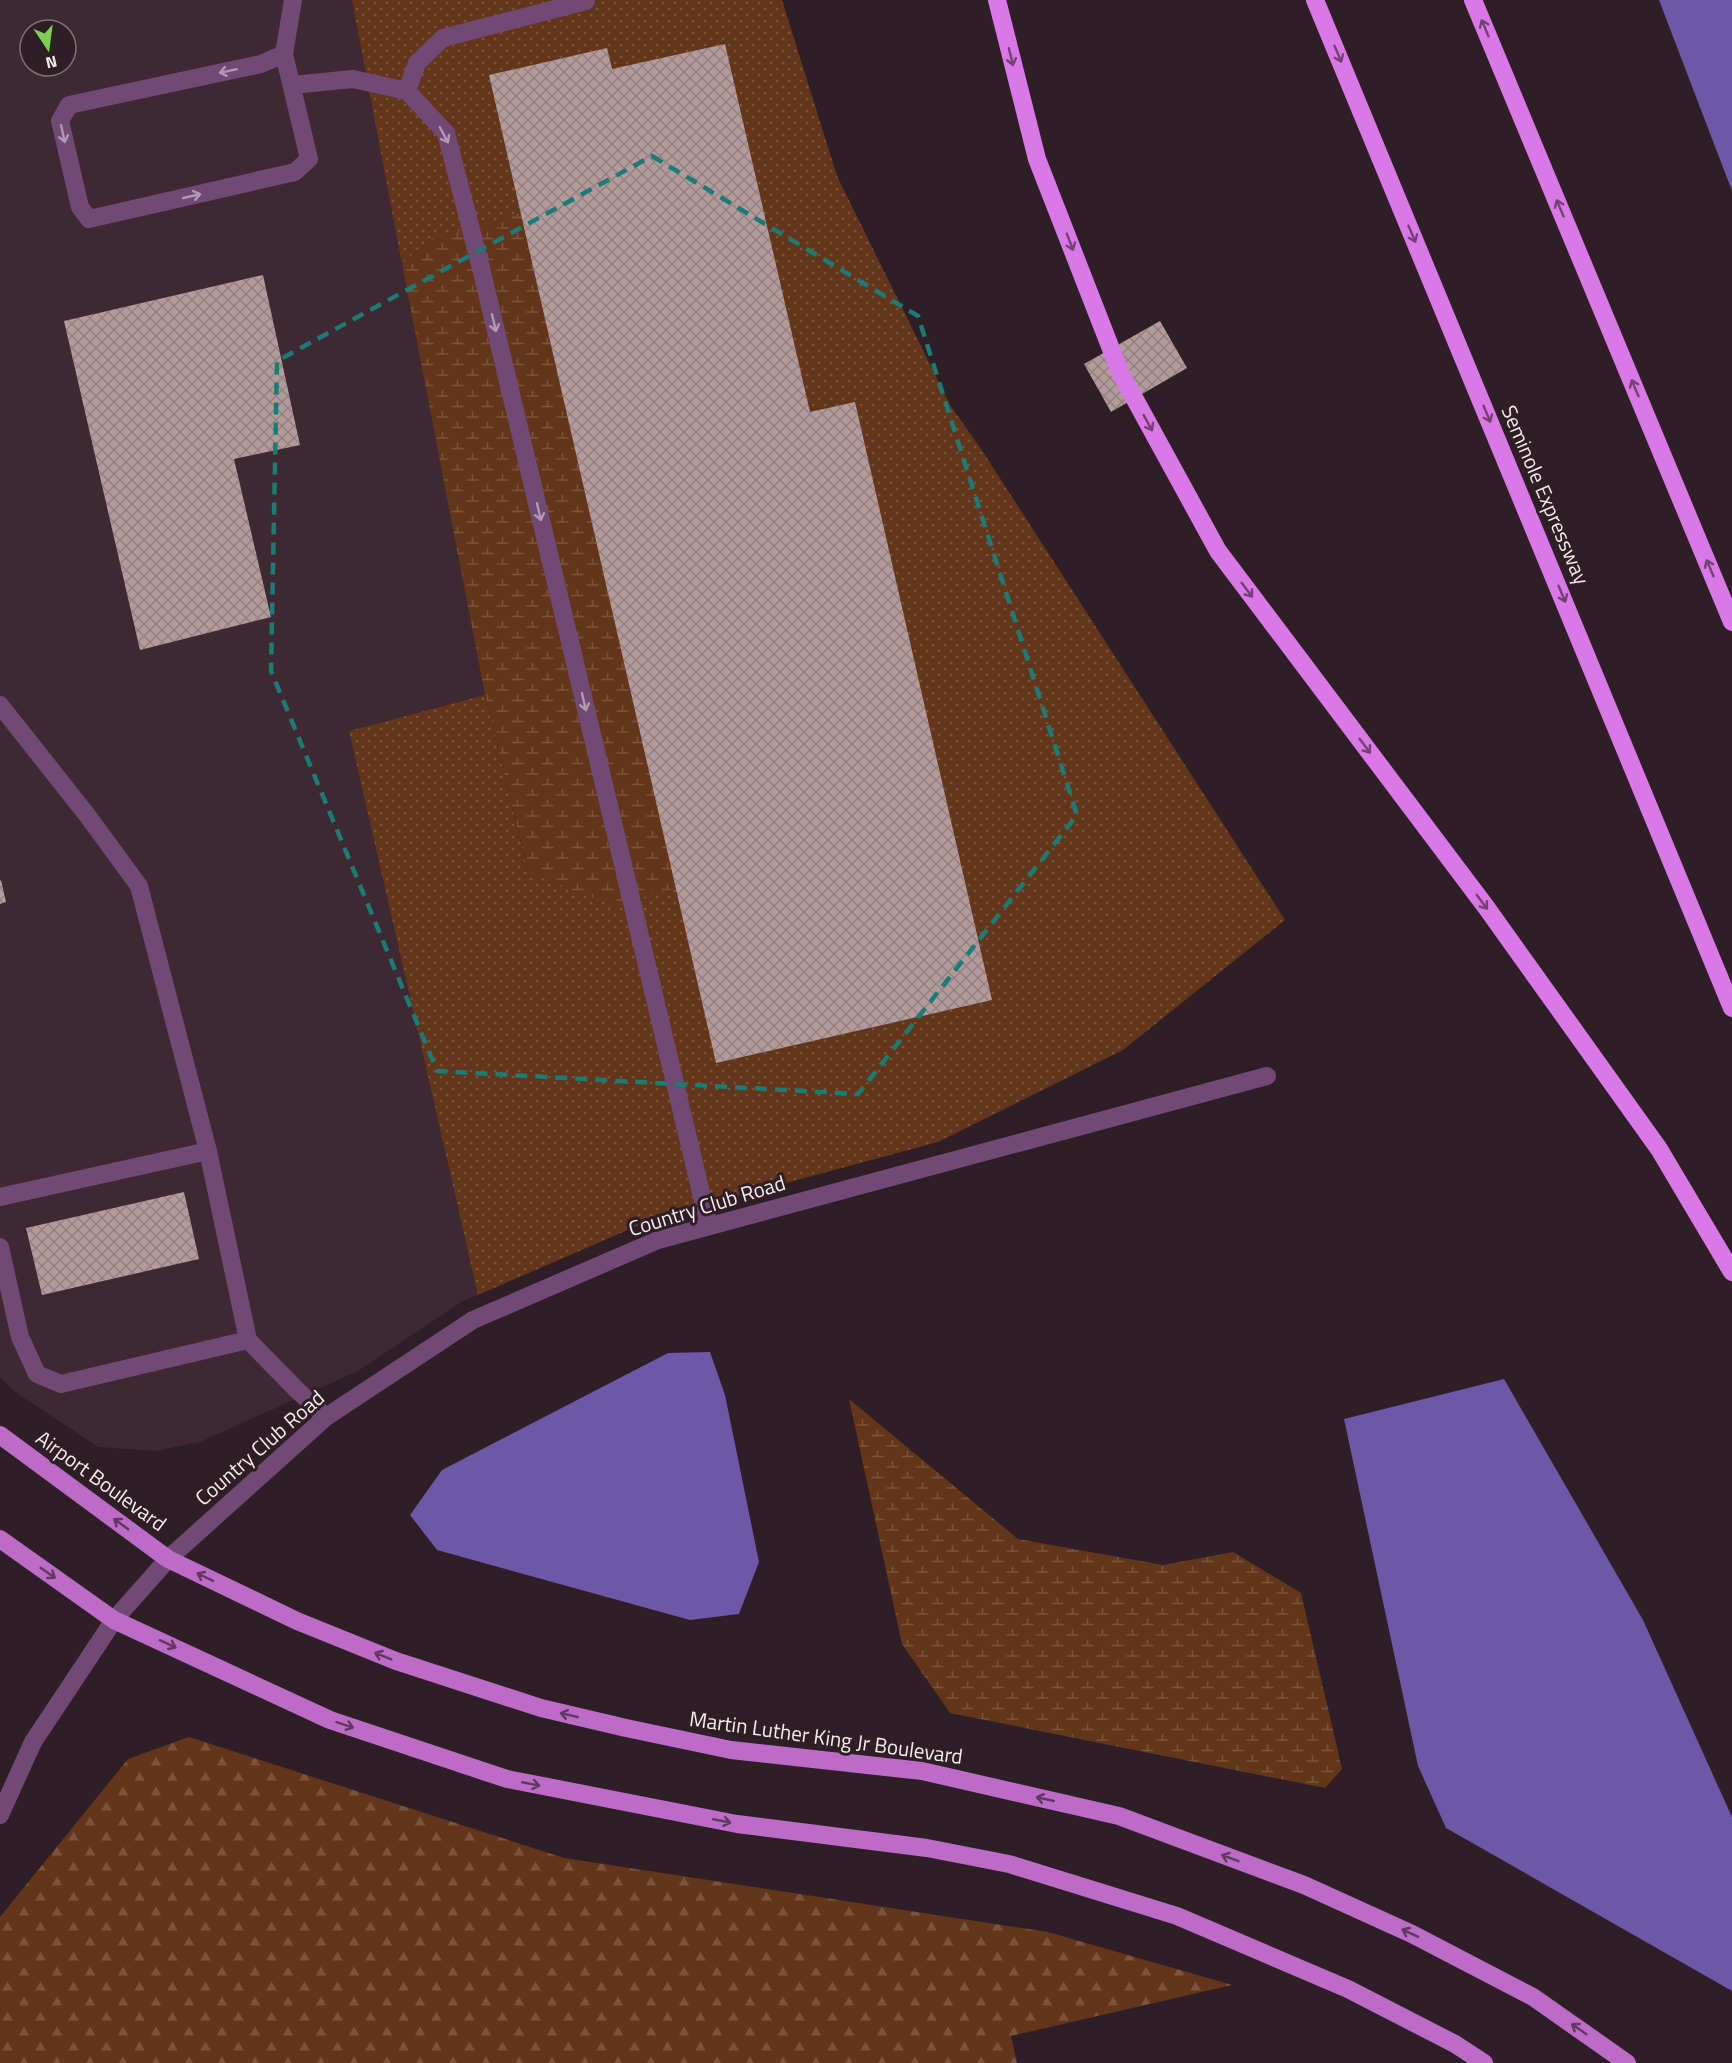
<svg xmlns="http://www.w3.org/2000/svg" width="1732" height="2063" font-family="'Titillium Web',sans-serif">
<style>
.built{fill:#3e2832;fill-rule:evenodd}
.grass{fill:url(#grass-dots)}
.forest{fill:url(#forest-firs)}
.wetland{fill:url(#wetland-marsh)}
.water{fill:#6d57a7}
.building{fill:url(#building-cross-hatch)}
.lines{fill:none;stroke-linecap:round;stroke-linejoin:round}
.minor{stroke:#704975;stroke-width:18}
.major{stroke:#bc6bc7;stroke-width:18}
.highway{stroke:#db78e7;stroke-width:18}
.oneway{stroke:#734273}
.oneway2{stroke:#b29ab2}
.oneway3{stroke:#60395e}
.marked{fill:none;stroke:#1a7c74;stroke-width:4.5;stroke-dasharray:12 8;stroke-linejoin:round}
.labels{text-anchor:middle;stroke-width:6;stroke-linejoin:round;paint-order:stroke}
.street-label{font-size:21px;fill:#f5eaee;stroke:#2e1e25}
</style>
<defs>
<pattern id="grass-dots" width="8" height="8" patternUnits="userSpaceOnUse" patternTransform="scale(1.5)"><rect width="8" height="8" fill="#63361b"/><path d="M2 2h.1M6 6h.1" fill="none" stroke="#7a533c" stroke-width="1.8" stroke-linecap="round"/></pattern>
<pattern id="forest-firs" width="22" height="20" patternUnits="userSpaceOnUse" patternTransform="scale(1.5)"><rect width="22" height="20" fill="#63361b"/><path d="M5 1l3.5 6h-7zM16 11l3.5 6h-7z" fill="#7a533c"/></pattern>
<pattern id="wetland-marsh" width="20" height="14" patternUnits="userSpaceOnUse" patternTransform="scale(1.5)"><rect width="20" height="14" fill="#63361b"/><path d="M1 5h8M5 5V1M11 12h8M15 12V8" fill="none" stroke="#7a533c"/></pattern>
<pattern id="building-cross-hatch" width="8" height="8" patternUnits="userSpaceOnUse" patternTransform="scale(1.5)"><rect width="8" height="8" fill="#b29b9a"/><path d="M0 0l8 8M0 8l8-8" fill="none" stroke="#938281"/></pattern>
</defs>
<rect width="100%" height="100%" fill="#2e1e25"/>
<path class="built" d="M0,0H352L485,695L349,731L478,1295L463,1301L358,1371L200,1442L155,1451L98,1447L15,1392L0,1378ZM30,30H66V66H30Z"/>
<polygon class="grass" points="352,0 782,0 837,176 950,405 983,452 1285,920 1123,1050 938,1142 653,1219 478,1295 349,731 485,695 528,872 431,239 402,264"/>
<polygon class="forest" points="189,1737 564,1858 1048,1932 1232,1985 1011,2036 1017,2063 0,2063 0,1917 128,1759"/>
<g class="wetland">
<polygon points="577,197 764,862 614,906 528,872 485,695 402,264 431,239"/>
<polygon points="849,1399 1018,1539 1163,1565 1233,1552 1301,1593 1342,1769 1325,1788 950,1713 902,1644"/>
</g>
<g class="water">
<polygon points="1659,0 1732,0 1732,191"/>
<polygon points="710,1352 725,1395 759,1562 739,1614 690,1620 437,1550 410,1515 442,1470 668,1353"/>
<polygon points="1504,1379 1643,1620 1732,1817 1732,1991 1446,1828 1418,1766 1344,1419"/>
</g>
<g class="building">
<polygon points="725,44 810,412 855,402 992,1000 716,1063 489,75 607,48 612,69"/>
<polygon points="263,275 300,445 234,459 271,617 140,650 64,321"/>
<polygon points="1160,321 1187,368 1111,412 1084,364"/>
<polygon points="1,880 6,902 0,904 0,881"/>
<polygon points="184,1192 199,1259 42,1295 26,1228"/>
</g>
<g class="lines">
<g class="minor">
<polyline points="284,54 261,64 69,105 60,121 80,207 89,219 295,172 309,159 284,54 293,0"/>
<polyline points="292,85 353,79 407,91 446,133 481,268 709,1226"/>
<polyline points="407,91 417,63 443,38 586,1"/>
<polyline points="0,705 87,815 139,886 208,1151"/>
<polyline points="0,1197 208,1151 248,1340 298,1391 326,1417"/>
<polyline points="0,1247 20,1337 37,1374 61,1384 248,1340"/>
<polyline points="0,1815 33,1742 114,1620 168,1559 326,1417 473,1320 658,1240 1267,1076"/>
</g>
<g class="major">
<polyline points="0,1435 168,1559 297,1621 396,1661 541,1708 626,1728 731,1750 922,1771 1119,1816 1304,1885 1412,1934 1533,1997 1627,2063"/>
<polyline points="0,1539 114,1620 330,1720 507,1779 737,1824 927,1848 1009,1864 1177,1916 1348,1989 1455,2044 1484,2063"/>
</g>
<g class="highway">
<polyline points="997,0 1037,159 1120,372 1218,551 1486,907 1659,1149 1732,1272"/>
<polyline points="1315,0 1732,1008"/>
<polyline points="1473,0 1732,622"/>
</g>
</g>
<defs><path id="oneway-shaft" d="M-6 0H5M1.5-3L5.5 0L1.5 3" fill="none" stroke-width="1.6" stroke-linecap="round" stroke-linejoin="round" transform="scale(1.5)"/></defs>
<g class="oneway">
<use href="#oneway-shaft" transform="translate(1485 28) rotate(-113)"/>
<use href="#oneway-shaft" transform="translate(1338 54) rotate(67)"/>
<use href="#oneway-shaft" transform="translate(1011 57) rotate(76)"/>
<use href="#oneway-shaft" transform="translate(1560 208) rotate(-113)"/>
<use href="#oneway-shaft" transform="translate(1412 234) rotate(67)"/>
<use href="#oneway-shaft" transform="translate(1070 242) rotate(69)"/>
<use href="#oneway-shaft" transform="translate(1635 388) rotate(-113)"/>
<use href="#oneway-shaft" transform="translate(1487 414) rotate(67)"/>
<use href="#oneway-shaft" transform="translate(1148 423) rotate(61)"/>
<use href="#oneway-shaft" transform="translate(1710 568) rotate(-113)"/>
<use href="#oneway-shaft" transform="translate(1247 590) rotate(53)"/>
<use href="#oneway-shaft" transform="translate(1562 594) rotate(67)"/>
<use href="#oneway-shaft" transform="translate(1365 746) rotate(53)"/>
<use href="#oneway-shaft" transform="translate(1482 902) rotate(53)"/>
</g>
<g class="oneway2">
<use href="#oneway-shaft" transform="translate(228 71) rotate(168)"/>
<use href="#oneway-shaft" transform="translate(63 134) rotate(77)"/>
<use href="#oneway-shaft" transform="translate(444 135) rotate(62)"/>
<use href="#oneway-shaft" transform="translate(192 196) rotate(-13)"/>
<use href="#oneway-shaft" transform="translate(494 323) rotate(77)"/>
<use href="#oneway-shaft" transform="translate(539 512) rotate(77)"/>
<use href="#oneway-shaft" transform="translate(584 702) rotate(77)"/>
</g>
<g class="oneway3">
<use href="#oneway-shaft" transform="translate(121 1524) rotate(-144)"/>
<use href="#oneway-shaft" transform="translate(48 1573) rotate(35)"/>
<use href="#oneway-shaft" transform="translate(205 1577) rotate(-154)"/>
<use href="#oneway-shaft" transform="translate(168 1644) rotate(25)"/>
<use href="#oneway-shaft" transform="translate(383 1656) rotate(-158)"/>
<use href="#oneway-shaft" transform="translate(569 1715) rotate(-167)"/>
<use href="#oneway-shaft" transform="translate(345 1725) rotate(18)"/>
<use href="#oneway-shaft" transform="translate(531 1784) rotate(11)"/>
<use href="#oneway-shaft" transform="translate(1045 1799) rotate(-167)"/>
<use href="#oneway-shaft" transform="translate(722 1821) rotate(11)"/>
<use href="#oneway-shaft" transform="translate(1230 1858) rotate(-159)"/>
<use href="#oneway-shaft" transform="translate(1410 1933) rotate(-155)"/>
<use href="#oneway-shaft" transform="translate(1579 2029) rotate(-145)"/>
</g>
<path class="marked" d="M652,156L918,316L1077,815L858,1094L437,1071L271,671L277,361Z"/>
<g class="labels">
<g class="street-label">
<text transform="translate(1545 495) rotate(67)" y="7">Seminole Expressway</text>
<text transform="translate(707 1206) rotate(-17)" y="7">Country Club Road</text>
<text transform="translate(260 1448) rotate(-41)" y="7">Country Club Road</text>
<text transform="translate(101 1481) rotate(36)" y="7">Airport Boulevard</text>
<text transform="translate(826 1738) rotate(8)" y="7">Martin Luther King Jr Boulevard</text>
</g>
</g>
<g transform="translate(48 48) rotate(167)"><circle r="28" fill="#2e1e25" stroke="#7e7075" stroke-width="1.5"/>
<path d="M0-4.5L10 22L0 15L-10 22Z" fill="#7fd052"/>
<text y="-9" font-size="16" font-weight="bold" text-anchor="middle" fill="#f5eaee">N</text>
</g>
</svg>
